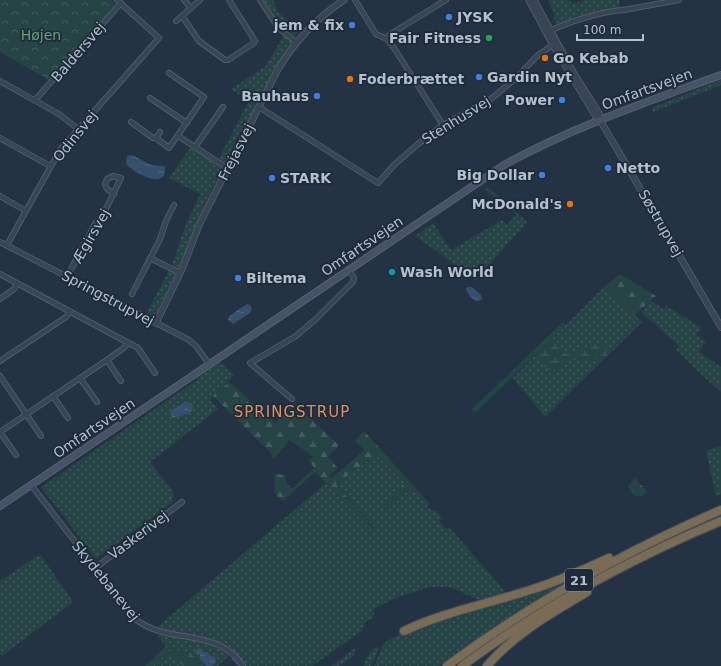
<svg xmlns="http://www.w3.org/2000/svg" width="721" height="666" font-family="'DejaVu Sans',sans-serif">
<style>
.grass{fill:url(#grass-dots)}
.forest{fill:url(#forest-firs)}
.wetland{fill:url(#wetland-marsh)}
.park{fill:url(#park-crowns)}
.water{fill:url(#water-ripples)}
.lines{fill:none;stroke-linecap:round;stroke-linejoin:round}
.stream{stroke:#364f6d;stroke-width:1.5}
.minor-casing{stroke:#576371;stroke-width:6}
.tertiary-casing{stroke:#576371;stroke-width:7}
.secondary-casing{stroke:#576371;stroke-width:8}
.motorway-casing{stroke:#43505e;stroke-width:10}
.minor{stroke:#384554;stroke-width:4.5}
.tertiary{stroke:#384554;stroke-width:5.5}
.secondary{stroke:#465367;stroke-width:6}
.motorway{stroke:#7a6b55;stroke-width:8}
.shop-dot{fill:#3f7fe0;stroke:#1d2a39;stroke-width:1.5}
.leisure-dot{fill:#2e9e5b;stroke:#1d2a39;stroke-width:1.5}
.food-dot{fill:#e8710a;stroke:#1d2a39;stroke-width:1.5}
.culture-dot{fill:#0f9aa8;stroke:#1d2a39;stroke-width:1.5}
.labels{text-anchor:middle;stroke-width:3.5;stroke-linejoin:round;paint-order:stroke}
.shield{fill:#1d2a39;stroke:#8893a1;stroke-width:1}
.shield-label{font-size:13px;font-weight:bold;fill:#b6c0cd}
.poi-label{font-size:14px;font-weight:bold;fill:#b6c0cd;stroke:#1d2a39;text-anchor:start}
.park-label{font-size:14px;fill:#6ba175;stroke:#1d2a39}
.street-label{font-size:14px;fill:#b6c0cd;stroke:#1d2a39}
.neighbourhood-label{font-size:15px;letter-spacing:1px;fill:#e0935e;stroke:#1d2a39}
</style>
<defs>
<pattern id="grass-dots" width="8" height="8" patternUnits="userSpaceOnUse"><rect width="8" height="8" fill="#264345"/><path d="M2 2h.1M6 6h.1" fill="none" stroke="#435c5f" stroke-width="1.8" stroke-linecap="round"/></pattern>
<pattern id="forest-firs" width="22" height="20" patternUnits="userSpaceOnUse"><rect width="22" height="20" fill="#264345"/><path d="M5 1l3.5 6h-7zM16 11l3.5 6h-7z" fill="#435c5f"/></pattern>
<pattern id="wetland-marsh" width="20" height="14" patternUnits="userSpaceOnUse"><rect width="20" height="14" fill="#264345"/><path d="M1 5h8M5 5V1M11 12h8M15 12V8" fill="none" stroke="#435c5f"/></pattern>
<pattern id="park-crowns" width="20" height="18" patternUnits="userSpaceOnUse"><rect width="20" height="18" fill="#264345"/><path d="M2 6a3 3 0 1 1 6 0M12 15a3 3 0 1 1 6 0" fill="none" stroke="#435c5f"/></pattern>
<pattern id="water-ripples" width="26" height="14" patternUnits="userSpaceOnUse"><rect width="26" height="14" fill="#364f6d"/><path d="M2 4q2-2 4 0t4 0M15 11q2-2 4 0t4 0" fill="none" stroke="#516781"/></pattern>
</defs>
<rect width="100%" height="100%" fill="#243344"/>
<g class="grass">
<polygon points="264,0 273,0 280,14 299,30 294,37 279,22"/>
<polygon points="548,0 568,0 570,2 576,3 586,0 621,0 619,1 620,8 555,25 554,14"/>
<polygon points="284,35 291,41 291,46 279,63 247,125 238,135 227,161 223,163 218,160 249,101 231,89 265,67"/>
<polygon points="721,80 721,85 653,112 651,108"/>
<path d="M191,147L221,168L222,170C209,196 196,221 186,249C184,255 182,264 177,268L172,265L186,224L200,194L169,178Z"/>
<polygon points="488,187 527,222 476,280 415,236 433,223 451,250 502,220 507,225 516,214 485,189"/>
<polygon points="169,271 175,274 175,276 157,312 155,314 149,316 146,314"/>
<polygon points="605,286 642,322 545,417 513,378"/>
<polygon points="651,301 664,309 666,306 701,327 696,335 706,341 699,352 721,367 721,392 691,365 676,349 679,346 641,312"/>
<polygon points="220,362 234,375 210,400 218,409 150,462 173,491 173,502 96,559 41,487 197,380 198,377"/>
<polygon points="721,446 721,494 716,496 706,451"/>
<polygon points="378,452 405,482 385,507 389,510 404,492 412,490 418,496 421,494 430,504 427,506 432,511 435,510 442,518 439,520 446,529 449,527 504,590 505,594 479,600 450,587 430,587 398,597 375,608 373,618 365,622 362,631 312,666 245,666 223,645 155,629 326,483 372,532 375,528 336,485"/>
<polygon points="40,554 73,602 2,656 0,654 0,581"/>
<polygon points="580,574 544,595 500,623 439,666 374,666 383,645 387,641 404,632"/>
<polygon points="157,635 167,635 214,644 230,655 218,666 202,666 193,656 168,647 183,666 153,666 168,653 164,648 166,646"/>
<path d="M378,646H379L375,659L370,666H364C367,656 369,652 378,646Z"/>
<polygon points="355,648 354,656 339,666 331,666"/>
</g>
<g class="forest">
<polygon points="620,274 656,296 635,315 605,286"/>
<polygon points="563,322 566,325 475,413 472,409"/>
<polygon points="229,382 275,423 294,403 339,445 328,457 338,468 329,476 331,479 364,450 355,440 364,431 421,494 418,496 411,490 404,492 389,510 385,507 405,482 378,452 336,485 375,529 372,532 315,472 283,501 274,493 275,474 285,475 287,484 292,489 314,468 309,460 313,456 289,440 274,459 269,451 213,396"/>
<polygon points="635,478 647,492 642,496 635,496 627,486"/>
<polygon points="168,647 193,656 202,666 183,666"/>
<polygon points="164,648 168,653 153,666 145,666"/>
</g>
<path class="wetland" d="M551,340L557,341L562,353C579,356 587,341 604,345L608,356L604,359L571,360L550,373L536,356L540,350Z"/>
<polygon class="park" points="0,0 111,0 114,2 114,6 49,80 0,52"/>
<g class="water">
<path d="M132,155L151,165L163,166L165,167C167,192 133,172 126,164L127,156Z"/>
<path d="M467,287H472L481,295L482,299L480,301C474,302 468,295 466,289Z"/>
<polygon points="247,304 250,305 252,309 250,313 233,324 228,320 229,316"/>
<path d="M185,402L192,403C196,415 182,415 173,418L171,416L170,411Z"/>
<polygon points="200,648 202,652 207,652 212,657 214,656 216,661 212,666 207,666 200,659 200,654 196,654 195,651"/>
</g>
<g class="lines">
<polyline class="stream" points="232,658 239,666"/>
<g class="minor-casing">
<g id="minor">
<polyline points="184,0 191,8"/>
<polyline points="260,0 276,24 282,31 296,42"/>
<polyline points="355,0 376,34 387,39 389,35 446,0"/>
<polyline points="182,16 199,41 225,60 228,60 254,43 255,41 229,0"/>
<polyline points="176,21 200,0"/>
<path d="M548,32C567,22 603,11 624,10L679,0"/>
<polyline points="387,39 394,48 443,125"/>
<polyline points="0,81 59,114 78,129"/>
<polyline points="150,98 187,123"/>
<polyline points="35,100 121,3"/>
<polyline points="259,107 378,183 394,165 418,144 443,125 491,99 516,78 537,56 554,44"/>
<polyline points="131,122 153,138 156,138 169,148 204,97 169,73"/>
<polyline points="178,136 227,168"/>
<polyline points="0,138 50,166"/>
<polyline points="156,138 160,132"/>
<polyline points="195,147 223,107"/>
<polyline points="0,196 26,211"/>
<polyline points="0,242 189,340 196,346 209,364"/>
<polyline points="7,245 60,150 159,38 117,0"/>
<polyline points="150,258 180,273"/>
<polyline points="0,274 138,348 155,373"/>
<polyline points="67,277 95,224 102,217 121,178 113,176 107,179 105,184 107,189 114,194"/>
<polyline points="132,294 160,239 166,221 174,205"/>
<polyline points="0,299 14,289 17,284"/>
<polyline points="107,360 121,381"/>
<polyline points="0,361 66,317 70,312"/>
<polyline points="0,376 41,436"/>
<polyline points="80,378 97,402"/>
<polyline points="53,396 68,418"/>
<polyline points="292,399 250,363 296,336 317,318 353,282 354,278 349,270"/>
<polyline points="0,432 107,360 125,347 128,343"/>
<polyline points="0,432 16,455"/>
<path d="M31,485L135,619C170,646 217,626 243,666"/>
<polyline points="94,569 182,502"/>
</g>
</g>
<g class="tertiary-casing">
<g id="tertiary">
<polyline points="529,0 553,45 595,115 600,120"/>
<polyline points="534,0 573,72 599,113 600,120 721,327"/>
<path d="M156,323L182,269L199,225L277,71C294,42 315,19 344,0"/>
</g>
</g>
<g class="secondary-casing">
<path id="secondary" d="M0,506L504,165C573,127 647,102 721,75"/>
</g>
<g class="motorway-casing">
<g id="motorway">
<path d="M404,631C444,612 487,604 530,590C557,582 583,570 609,558"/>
<path d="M447,666C532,603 624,552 721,510"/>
<path d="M462,666C542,607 630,559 721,521"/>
<path d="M487,666C514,634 552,613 587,592"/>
</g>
</g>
<use href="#minor" class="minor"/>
<use href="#tertiary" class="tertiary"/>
<use href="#secondary" class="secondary"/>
<use href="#motorway" class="motorway"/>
</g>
<g class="shop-dot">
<circle cx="449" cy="17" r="4"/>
<circle cx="352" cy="25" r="4"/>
<circle cx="479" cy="77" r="4"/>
<circle cx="317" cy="96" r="4"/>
<circle cx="562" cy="100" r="4"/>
<circle cx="608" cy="168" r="4"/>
<circle cx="542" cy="175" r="4"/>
<circle cx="272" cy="178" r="4"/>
<circle cx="238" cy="278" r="4"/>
</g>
<circle class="leisure-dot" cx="489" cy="38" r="4"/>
<g class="food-dot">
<circle cx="545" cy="58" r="4"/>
<circle cx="350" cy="79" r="4"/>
<circle cx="570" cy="204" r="4"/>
</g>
<circle class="culture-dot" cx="392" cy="272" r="4"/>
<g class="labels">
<rect class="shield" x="565" y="569" width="28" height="22" rx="3"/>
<g class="shield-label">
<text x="579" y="585">21</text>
</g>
<g class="poi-label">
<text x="457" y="22">JYSK</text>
<text x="344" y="30" text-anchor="end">jem &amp; fix</text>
<text x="481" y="43" text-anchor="end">Fair Fitness</text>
<text x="553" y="63">Go Kebab</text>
<text x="487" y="82">Gardin Nyt</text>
<text x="358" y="84">Foderbrættet</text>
<text x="309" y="101" text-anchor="end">Bauhaus</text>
<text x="554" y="105" text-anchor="end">Power</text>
<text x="616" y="173">Netto</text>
<text x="534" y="180" text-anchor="end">Big Dollar</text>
<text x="280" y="183">STARK</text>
<text x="562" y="209" text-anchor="end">McDonald's</text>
<text x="400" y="277">Wash World</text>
<text x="246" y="283">Biltema</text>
</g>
<g class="park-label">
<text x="41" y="40">Højen</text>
</g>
<g class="street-label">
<text transform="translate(78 52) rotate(-49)" y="5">Baldersvej</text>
<text transform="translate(647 89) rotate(-20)" y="5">Omfartsvejen</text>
<text transform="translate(456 120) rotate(-32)" y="5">Stenhusvej</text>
<text transform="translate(75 136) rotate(-51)" y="5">Odinsvej</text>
<text transform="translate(236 152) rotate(-63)" y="5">Frejasvej</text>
<text transform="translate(661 223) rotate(60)" y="5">Søstrupvej</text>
<text transform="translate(91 236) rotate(-60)" y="5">Ægirsvej</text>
<text transform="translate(362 246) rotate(-34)" y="5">Omfartsvejen</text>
<text transform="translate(108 298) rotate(28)" y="5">Springstrupvej</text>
<text transform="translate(94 428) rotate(-34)" y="5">Omfartsvejen</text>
<text transform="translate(138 535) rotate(-37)" y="5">Vaskerivej</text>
<text transform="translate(106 581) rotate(51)" y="5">Skydebanevej</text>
</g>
<g class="neighbourhood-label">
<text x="292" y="417">SPRINGSTRUP</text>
</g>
</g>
<path d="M577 34v6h66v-6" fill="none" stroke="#b6c0cd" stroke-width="2"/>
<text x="583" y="34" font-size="12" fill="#b6c0cd" stroke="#1d2a39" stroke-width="3" paint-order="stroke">100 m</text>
</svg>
